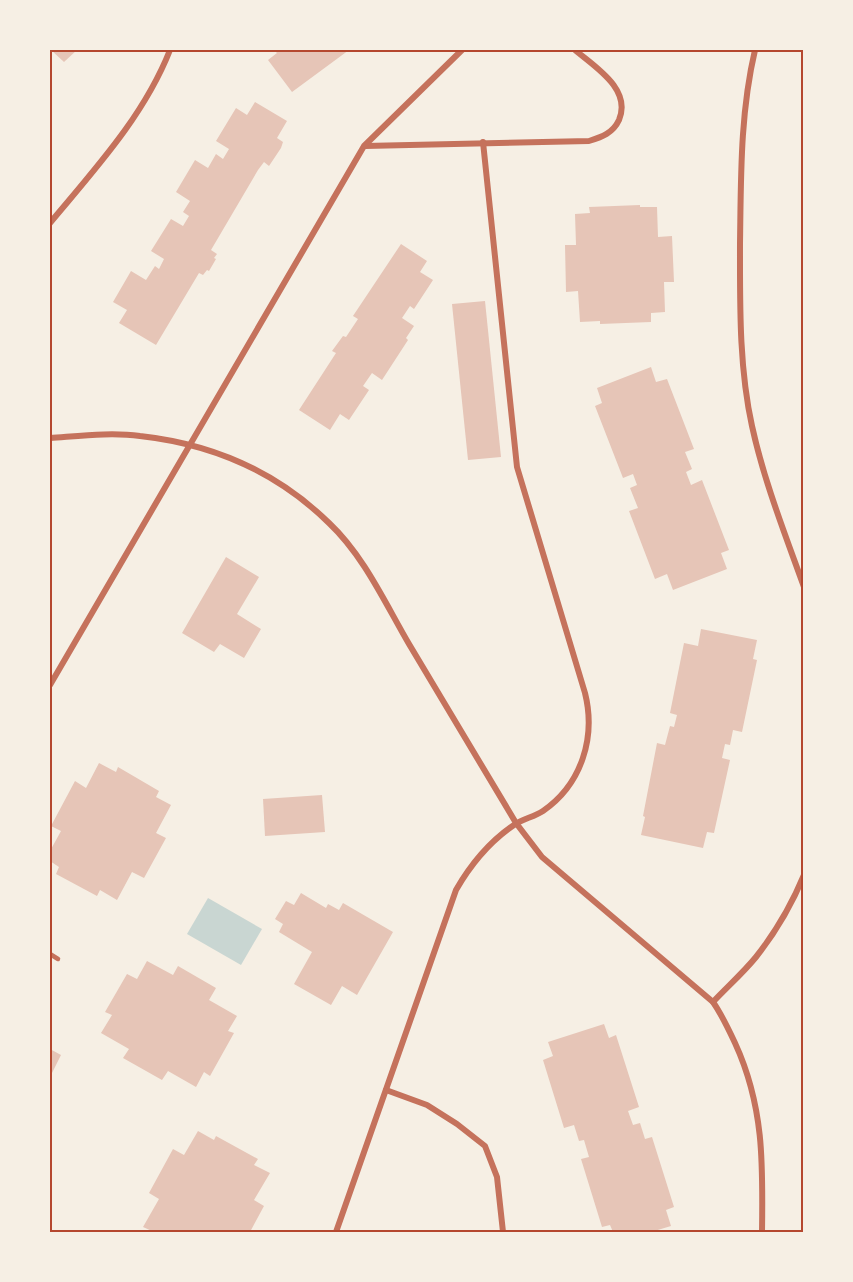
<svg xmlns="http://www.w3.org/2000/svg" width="853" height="1282" font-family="'IBM Plex Sans',sans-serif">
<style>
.water{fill:#c9d6d2}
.building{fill:#e6c5b7}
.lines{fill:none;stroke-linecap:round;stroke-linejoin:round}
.service{stroke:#c5725c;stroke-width:4.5}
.minor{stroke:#c5725c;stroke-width:6}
.neatline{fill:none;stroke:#b5482f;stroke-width:2}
</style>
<rect width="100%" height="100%" fill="#f6efe4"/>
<polygon class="water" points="208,898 262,929 241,965 187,934"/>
<g class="building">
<polygon points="51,50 77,50 64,62"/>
<polygon points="274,50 349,50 292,92 268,60 277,53"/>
<polygon points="255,102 287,121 277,138 283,142 281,148 269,166 264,162 258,170 211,250 217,254 214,258 216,259 209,271 207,270 203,275 199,273 156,345 119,323 127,310 113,302 131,271 146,280 155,266 159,269 164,259 151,251 171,219 183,226 189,216 183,212 190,201 176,192 195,160 208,168 216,154 223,159 229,149 216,141 236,108 247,115"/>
<polygon points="640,205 640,207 657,207 658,237 672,236 674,282 664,282 665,312 651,313 651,322 600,324 600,321 580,322 578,291 566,292 565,245 576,245 575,214 590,213 589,207"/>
<polygon points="401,244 427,261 420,272 433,280 414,309 410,306 402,318 414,326 406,338 408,340 382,380 372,373 363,386 369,390 349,420 340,414 330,430 299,410 336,353 332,351 343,336 346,337 358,319 353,316"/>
<polygon points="485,301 501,457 468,460 452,304"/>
<polygon points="651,367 656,382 667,379 694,449 685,452 692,469 686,472 691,485 702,480 729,550 721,553 727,569 673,590 667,574 655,579 629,511 638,508 630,488 637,485 633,474 623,478 595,406 602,403 597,388"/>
<polygon points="226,557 259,577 237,614 261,629 244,658 220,644 214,652 182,633"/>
<polygon points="701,629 757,640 753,659 757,660 742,732 733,730 730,745 725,744 722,758 730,760 714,833 707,832 703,848 641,835 645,817 643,816 657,743 665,745 670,726 674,727 677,715 670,713 684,643 698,646"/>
<polygon points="99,763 116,772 118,767 159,791 156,797 171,805 156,833 166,838 144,878 132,872 117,900 100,890 97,896 56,874 59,867 50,861 50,851 61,831 51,826 75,781 86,788"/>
<polygon points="322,795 325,832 265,836 263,799"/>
<polygon points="301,893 326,908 328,904 339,910 343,903 393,932 357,995 342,986 331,1005 294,984 312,952 279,932 283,924 275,919 286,901 294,905"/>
<polygon points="147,961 173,975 178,966 216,988 209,1000 237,1016 228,1031 234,1033 210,1076 204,1072 196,1087 168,1071 162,1080 123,1058 129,1049 101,1033 112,1015 105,1012 127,974 137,979"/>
<polygon points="604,1024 609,1038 616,1035 639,1107 628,1111 633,1125 640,1123 645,1139 652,1137 674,1207 666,1210 671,1226 651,1232 613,1232 610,1225 602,1227 581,1159 589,1157 584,1140 579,1141 574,1125 564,1128 543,1060 553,1056 548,1042"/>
<polygon points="50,1049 61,1055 50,1077"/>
<polygon points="198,1131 214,1140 216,1136 258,1159 254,1165 270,1173 254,1200 264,1206 250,1232 154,1232 143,1227 159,1199 149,1193 173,1149 184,1155"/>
</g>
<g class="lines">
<polyline class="service" points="50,954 58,959"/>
<g class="minor">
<path d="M755,50C740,114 741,178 740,244C740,305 739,367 752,426C764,481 785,534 804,587"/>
<path d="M365,146L589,141C602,137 613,133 619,120C632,89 595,67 575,50"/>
<path d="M50,223C95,169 144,116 170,50"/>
<path d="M50,438C79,436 111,432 140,436C212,444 277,472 329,523C364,556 385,603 409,644C445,704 480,763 516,823L542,857L713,1002C722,1015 728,1028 735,1043C764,1106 763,1164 762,1232"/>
<polyline points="50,685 364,146 462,50"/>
<path d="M713,1002C727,987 743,973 756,957C775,933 792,904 804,875"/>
<polyline points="386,1090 427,1105 457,1124 485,1146 497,1177 503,1232"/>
<path d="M336,1232L456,890C471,864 489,842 514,825C522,819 534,817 543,811C582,784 596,737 585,693L517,467L483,142"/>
</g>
</g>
<rect width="853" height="1282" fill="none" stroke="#f6efe4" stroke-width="102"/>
<rect x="51" y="51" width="751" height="1180" class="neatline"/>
</svg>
